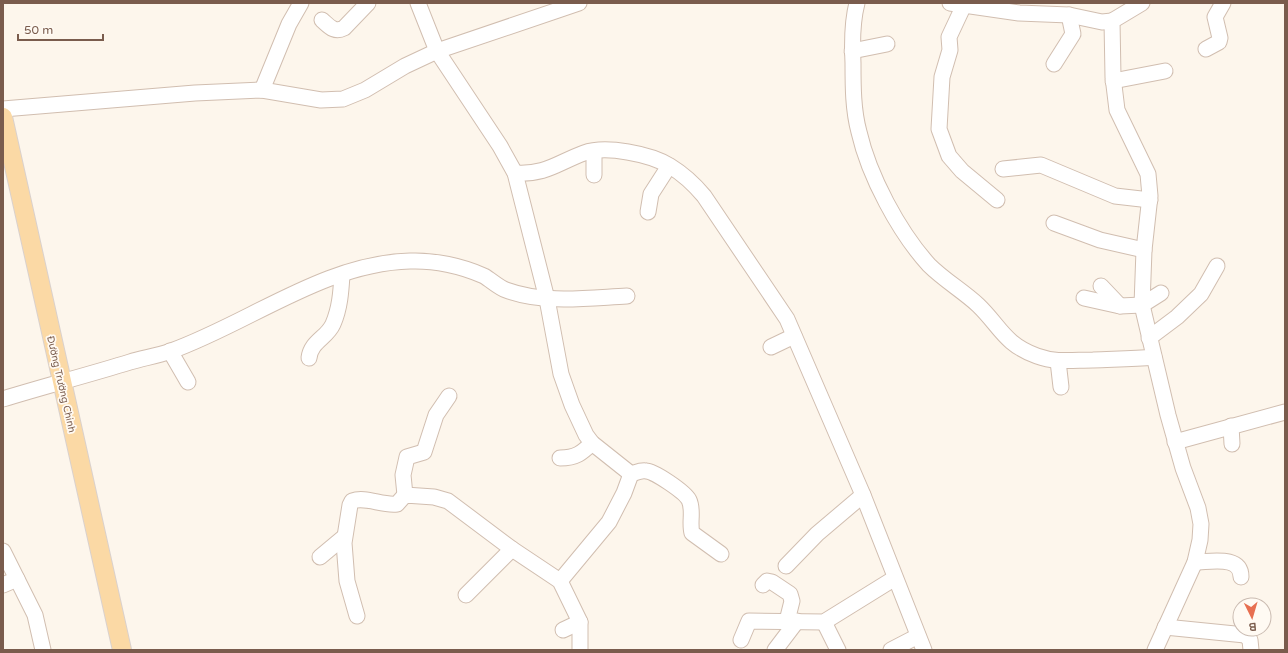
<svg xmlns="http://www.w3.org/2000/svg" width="1288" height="653" font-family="'Varela Round',sans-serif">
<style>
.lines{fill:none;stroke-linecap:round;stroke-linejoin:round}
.minor-casing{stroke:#d1beb0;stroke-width:17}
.major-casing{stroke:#dad1cd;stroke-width:20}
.minor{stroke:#fff;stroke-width:15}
.major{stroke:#fbd9a5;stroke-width:18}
.labels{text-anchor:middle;stroke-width:3.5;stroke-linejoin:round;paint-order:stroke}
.street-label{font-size:10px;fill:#7a5c4d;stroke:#fffaf3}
</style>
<rect width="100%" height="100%" fill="#fdf6ec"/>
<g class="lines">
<g class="minor-casing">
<g id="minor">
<polyline points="418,3 437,51 500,146 515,173 547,299 561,374 572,405 586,435 592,443 631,474 624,493 609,522 560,581"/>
<path d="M857,3C852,22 852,43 853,63C853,86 853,110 859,132C869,176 899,232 929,265C944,280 963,291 978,305C1000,326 1004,344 1037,356C1056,363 1073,360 1093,360C1114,359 1133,359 1154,357"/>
<polyline points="950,3 1019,13 1069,15 1102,22 1112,21"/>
<polyline points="1142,3 1112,21 1113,77 1117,110 1148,174 1150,196 1144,250 1142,305 1168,415 1183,468 1198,508 1201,524 1200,540 1195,562 1155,650"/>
<polyline points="964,5 949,37 950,50 942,77 939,129 949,156 962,171 997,200"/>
<path d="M322,20C329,26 334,33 344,28L368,3"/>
<polyline points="1206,49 1219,42 1220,38 1215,17 1223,3"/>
<polyline points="852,51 887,44"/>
<polyline points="1054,64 1073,34 1069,15"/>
<polyline points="1113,81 1165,71"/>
<polyline points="262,90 289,24 301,3"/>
<polyline points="3,109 195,93 262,90 321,100 343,99 365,90 405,66 437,51 579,3"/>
<polyline points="1003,169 1041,165 1115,196 1150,200"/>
<path d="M515,173C546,175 557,163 584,153C606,145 650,154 670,166C683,174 694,184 704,196L787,319L863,495L924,650"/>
<polyline points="594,175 594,152"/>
<polyline points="648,212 651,194 669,166"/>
<polyline points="1054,223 1100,240 1144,250"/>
<polyline points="1101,286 1120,306"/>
<polyline points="1084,298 1120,306 1142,305 1161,293"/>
<polyline points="1149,338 1177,317 1201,294 1217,266"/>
<polyline points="771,347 794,336"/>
<polyline points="170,351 188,382"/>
<path d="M309,358C311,341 327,338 333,324C340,308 341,291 342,275"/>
<polyline points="1058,361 1061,387"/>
<path d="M3,399C45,386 88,375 130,362C143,358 157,356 171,351C249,323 325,263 410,261C434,260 462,266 484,276C491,280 498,287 506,290C544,304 587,298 627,296"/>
<polyline points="1231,426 1232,444"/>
<polyline points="1175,442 1285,412"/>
<path d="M560,458C576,458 582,453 592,443"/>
<path d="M631,474C635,473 641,470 646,471C654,471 685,492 689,500C694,510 689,523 692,533L721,554"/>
<polyline points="405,495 403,475 407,457 424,452 436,415 449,396"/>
<polyline points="3,551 35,615 43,650"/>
<polyline points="320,557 344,537"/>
<path d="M1195,562C1211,562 1241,555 1241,577"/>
<polyline points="786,566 817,534 863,495"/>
<polyline points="3,585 17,579"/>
<polyline points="763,585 767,581 772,582 790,594 792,601 787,621"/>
<polyline points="466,595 512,549"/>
<path d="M357,616L347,581L344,543L350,505L352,501C366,496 382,506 397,504L405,495L434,497L448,501L512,549L560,581L580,622V650"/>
<polyline points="824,622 838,650"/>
<polyline points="1165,627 1245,635 1250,640 1251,650"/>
<polyline points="563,630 580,622"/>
<polyline points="741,640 749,621 824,622 895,578"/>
<polyline points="775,650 797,621"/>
<polyline points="891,650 918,636"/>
</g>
</g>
<g class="major-casing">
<polyline id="major" points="3,117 122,650"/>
</g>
<use href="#minor" class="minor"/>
<use href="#major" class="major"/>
</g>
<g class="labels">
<g class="street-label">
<text transform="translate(62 384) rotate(77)" y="4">Đường Trường Chinh</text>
</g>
</g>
<rect width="1288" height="653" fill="none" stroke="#7a5c4d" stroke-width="8"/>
<g transform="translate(1252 617) rotate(175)"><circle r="19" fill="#fffaf3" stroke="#cabbb1"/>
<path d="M0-3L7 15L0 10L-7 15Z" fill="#e76f51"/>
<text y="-6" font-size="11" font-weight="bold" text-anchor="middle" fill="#7a5c4d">B</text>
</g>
<path d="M18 34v6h85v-6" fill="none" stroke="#7a5c4d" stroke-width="2"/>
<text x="24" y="34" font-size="12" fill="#7a5c4d" stroke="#fffaf3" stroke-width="3" paint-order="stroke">50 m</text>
</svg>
